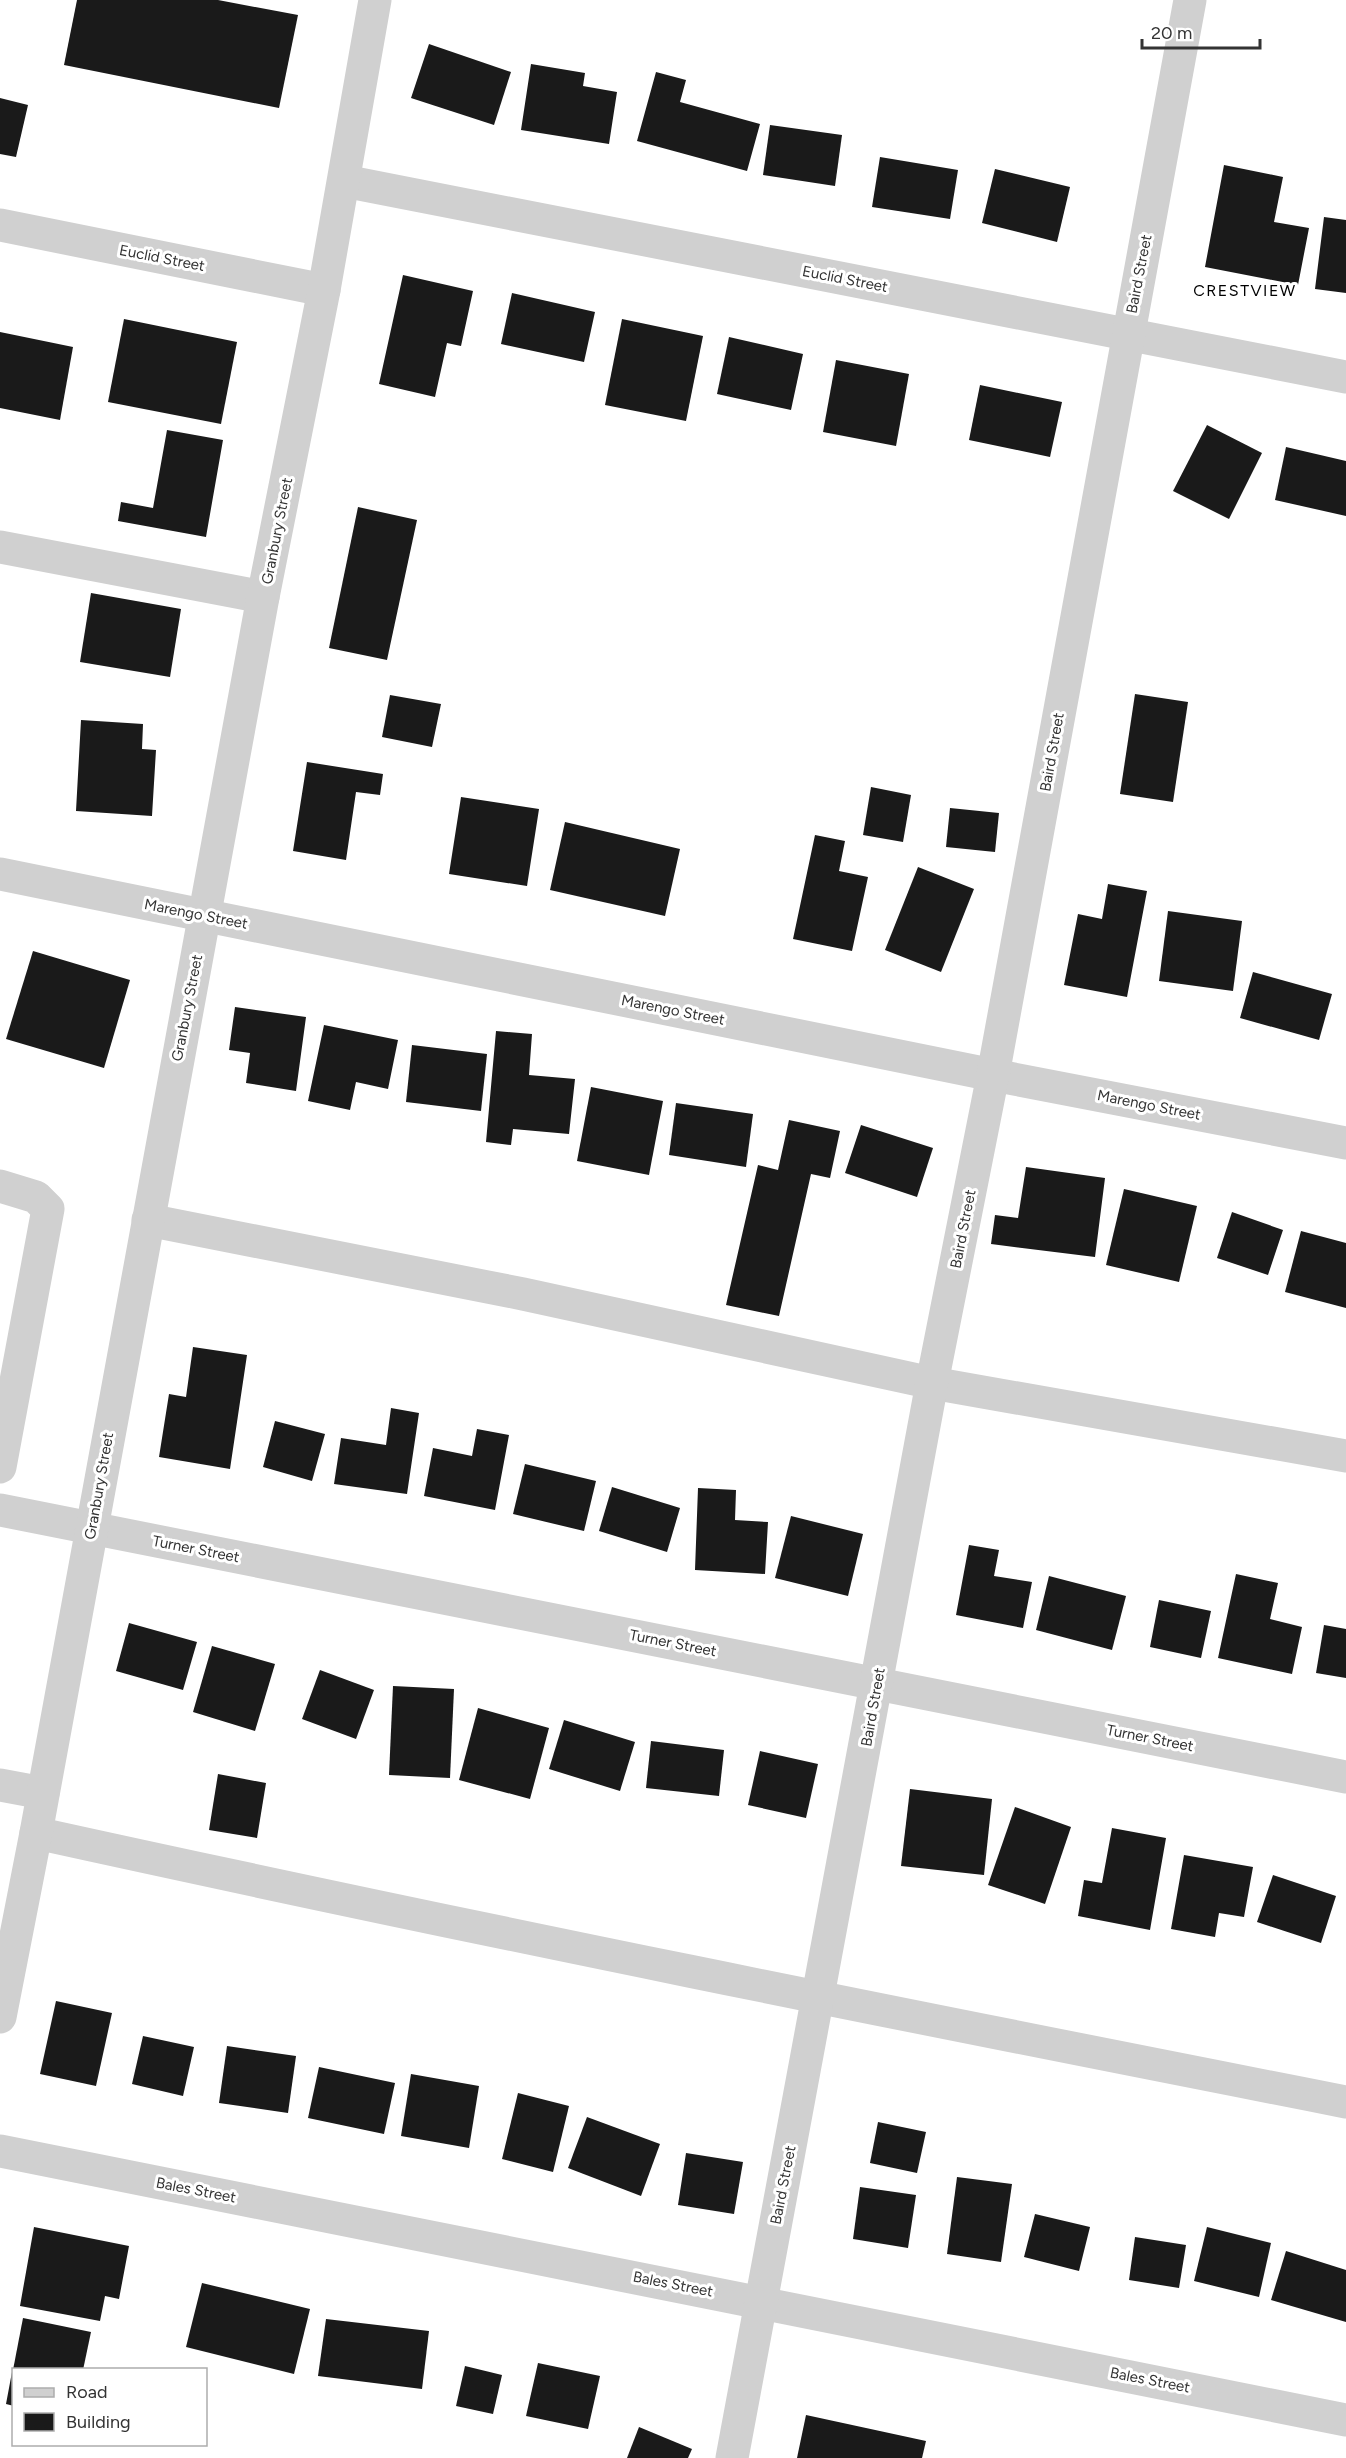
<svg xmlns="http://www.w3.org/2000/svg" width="1346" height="2458" font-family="Figtree,sans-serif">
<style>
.building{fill:#1a1a1a}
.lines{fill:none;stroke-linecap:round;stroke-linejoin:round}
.minor{stroke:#d0d0d0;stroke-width:33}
.labels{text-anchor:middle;stroke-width:6;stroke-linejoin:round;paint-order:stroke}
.street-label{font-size:15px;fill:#333;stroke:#fff}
.neighbourhood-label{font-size:16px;letter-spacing:1.5px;fill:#000;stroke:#fff}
</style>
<rect width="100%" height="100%" fill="#fff"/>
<g class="building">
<polygon points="77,0 218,0 298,15 279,108 64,65"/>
<polygon points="429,44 511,72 494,125 411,98"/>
<polygon points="531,64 585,73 583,86 617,92 609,144 521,130"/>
<polygon points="656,72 686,80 680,102 760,124 747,171 637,141"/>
<polygon points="0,98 28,105 16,157 0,154"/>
<polygon points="770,125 842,135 835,186 763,175"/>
<polygon points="880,157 958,170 950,219 872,207"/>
<polygon points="1224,165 1283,177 1274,222 1309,228 1298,285 1205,267"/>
<polygon points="995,169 1070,187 1057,242 982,223"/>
<polygon points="1324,217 1346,220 1346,293 1315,289"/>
<polygon points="403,275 473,291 461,346 447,343 435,397 379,384"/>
<polygon points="512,293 595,312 584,362 501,344"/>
<polygon points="124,319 237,342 221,424 108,402"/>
<polygon points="622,319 703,336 686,421 605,405"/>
<polygon points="0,332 73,347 60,420 0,408"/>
<polygon points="729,337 803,354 791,410 717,394"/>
<polygon points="836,360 909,374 896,446 823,432"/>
<polygon points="980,385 1062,402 1050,457 969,440"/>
<polygon points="1207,425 1262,453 1229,519 1173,491"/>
<polygon points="167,430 223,440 206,537 118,521 121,502 153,508"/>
<polygon points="1286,447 1346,461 1346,516 1275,500"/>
<polygon points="358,507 417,520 387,660 329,648"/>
<polygon points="91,593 181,609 170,677 80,662"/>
<polygon points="1135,694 1188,702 1173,802 1120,794"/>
<polygon points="390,695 441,704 432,747 382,737"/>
<polygon points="81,720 143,724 142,749 156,750 152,816 76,811"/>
<polygon points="307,762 383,774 380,795 356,792 346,860 293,851"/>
<polygon points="871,787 911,795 903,842 863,835"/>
<polygon points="461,797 539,809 527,886 449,874"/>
<polygon points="950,808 999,813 995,852 946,847"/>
<polygon points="565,822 680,849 665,916 550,890"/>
<polygon points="815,835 845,841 839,871 868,877 852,951 793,939"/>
<polygon points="918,867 974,889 941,972 885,950"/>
<polygon points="1108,884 1147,891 1127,997 1064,985 1078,914 1102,919"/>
<polygon points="1168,911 1242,921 1233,991 1159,981"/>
<polygon points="33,951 130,980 104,1068 6,1039"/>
<polygon points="1253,972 1332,994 1319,1040 1240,1018"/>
<polygon points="235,1007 306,1017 296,1091 246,1083 250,1053 229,1050"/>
<polygon points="324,1025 398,1040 388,1089 356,1082 350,1110 308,1101"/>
<polygon points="496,1031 532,1034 529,1075 575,1079 569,1134 513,1129 511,1145 486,1142"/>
<polygon points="412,1045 487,1054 481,1111 406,1102"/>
<polygon points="591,1087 663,1101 649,1175 577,1161"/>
<polygon points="676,1103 753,1114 746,1167 669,1155"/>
<polygon points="789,1120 840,1131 830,1178 811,1174 779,1316 726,1305 758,1165 778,1170"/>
<polygon points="861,1125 933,1148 917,1197 845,1173"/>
<polygon points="1026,1167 1105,1178 1095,1257 991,1244 995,1215 1018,1218"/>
<polygon points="1124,1189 1197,1206 1179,1282 1106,1265"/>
<polygon points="1232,1212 1283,1230 1268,1275 1217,1258"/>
<polygon points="1301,1231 1346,1243 1346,1308 1285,1292"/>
<polygon points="193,1347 247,1355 230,1469 159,1457 169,1394 186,1397"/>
<polygon points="391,1408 419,1413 407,1494 334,1484 341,1438 386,1445"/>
<polygon points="275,1421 325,1434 312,1481 263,1467"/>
<polygon points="477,1429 509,1435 495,1510 424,1496 433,1448 472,1456"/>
<polygon points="525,1464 596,1481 584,1531 513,1514"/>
<polygon points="612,1487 680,1508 667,1552 599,1531"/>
<polygon points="698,1488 736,1490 735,1520 768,1522 765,1574 695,1570"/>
<polygon points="791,1516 863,1534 848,1596 775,1578"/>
<polygon points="969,1545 999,1550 994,1576 1032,1582 1023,1628 956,1615"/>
<polygon points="1236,1574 1278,1583 1270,1619 1302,1627 1292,1674 1218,1658"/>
<polygon points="1049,1576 1126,1596 1112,1650 1036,1630"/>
<polygon points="1159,1600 1211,1611 1201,1658 1150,1647"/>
<polygon points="129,1623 197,1642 183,1690 116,1671"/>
<polygon points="1324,1625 1346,1629 1346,1678 1316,1673"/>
<polygon points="212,1646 275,1664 255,1731 193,1712"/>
<polygon points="320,1670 374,1690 356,1739 302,1719"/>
<polygon points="393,1686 454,1689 450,1778 389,1775"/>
<polygon points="478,1708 549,1728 530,1799 459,1780"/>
<polygon points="564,1720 635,1742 620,1791 549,1769"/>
<polygon points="651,1741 724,1750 719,1796 646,1788"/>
<polygon points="760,1751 818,1764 806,1818 748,1805"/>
<polygon points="218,1774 266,1783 257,1838 209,1830"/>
<polygon points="910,1789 992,1799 984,1875 901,1866"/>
<polygon points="1015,1807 1071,1827 1045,1904 988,1885"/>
<polygon points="1112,1828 1166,1838 1150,1930 1078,1916 1084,1880 1102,1883"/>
<polygon points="1184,1855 1253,1867 1244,1917 1219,1913 1215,1937 1171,1929"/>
<polygon points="1273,1875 1336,1896 1321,1943 1257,1922"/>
<polygon points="56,2001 112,2013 96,2086 40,2074"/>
<polygon points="143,2036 194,2047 183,2096 132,2084"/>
<polygon points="227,2046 296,2056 288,2113 219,2103"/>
<polygon points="319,2067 395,2083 384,2134 308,2118"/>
<polygon points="411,2074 479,2086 469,2148 401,2136"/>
<polygon points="518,2093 569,2106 553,2172 502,2159"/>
<polygon points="587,2117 660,2144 641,2196 568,2168"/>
<polygon points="878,2122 926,2132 917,2173 870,2163"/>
<polygon points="686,2153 743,2162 734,2214 678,2205"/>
<polygon points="957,2177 1012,2184 1001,2262 947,2254"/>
<polygon points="860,2187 916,2195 908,2248 853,2239"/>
<polygon points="1035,2214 1090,2227 1079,2271 1024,2257"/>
<polygon points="34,2227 129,2246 119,2299 105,2296 100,2321 20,2306"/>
<polygon points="1207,2227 1271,2243 1259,2297 1194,2281"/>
<polygon points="1135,2237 1186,2245 1179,2288 1129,2280"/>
<polygon points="1286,2251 1346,2270 1346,2322 1271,2300"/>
<polygon points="202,2283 310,2309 294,2374 186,2347"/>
<polygon points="23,2318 91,2332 83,2370 13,2370"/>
<polygon points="326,2319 429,2331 422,2389 318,2376"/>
<polygon points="538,2363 600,2376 588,2429 526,2416"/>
<polygon points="465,2366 502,2375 493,2414 456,2406"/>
<polygon points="12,2372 14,2372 14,2406 6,2404"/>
<polygon points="806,2415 926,2441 922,2458 797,2458"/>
<polygon points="639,2427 692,2449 688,2458 627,2458"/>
</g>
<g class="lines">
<g class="minor">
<polyline points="344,181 1346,377"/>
<polyline points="0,225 324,290"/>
<polyline points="0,547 263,597"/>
<polyline points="0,874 993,1075 1346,1143"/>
<polyline points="0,1186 36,1197 48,1209 0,1467"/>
<polyline points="148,1220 523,1294 932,1383 1346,1456"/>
<polyline points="0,1510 1346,1777"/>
<polyline points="0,1785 43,1793"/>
<path d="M36,1833C472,1929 908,2016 1346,2102"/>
<polyline points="0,2017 36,1833 263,597 324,290 375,0"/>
<polyline points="0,2151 1346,2420"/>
<polyline points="732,2458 932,1383 993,1075 1190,0"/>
</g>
</g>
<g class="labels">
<g class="street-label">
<text transform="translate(162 258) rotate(11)" y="5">Euclid Street</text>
<text transform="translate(1139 274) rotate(-79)" y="5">Baird Street</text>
<text transform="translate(845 279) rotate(11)" y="5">Euclid Street</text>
<text transform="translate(277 531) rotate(-79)" y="5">Granbury Street</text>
<text transform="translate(1052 752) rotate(-80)" y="5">Baird Street</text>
<text transform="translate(196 914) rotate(11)" y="5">Marengo Street</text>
<text transform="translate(187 1008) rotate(-79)" y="5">Granbury Street</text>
<text transform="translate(673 1010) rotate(11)" y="5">Marengo Street</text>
<text transform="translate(1149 1105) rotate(11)" y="5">Marengo Street</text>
<text transform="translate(963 1229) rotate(-79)" y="5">Baird Street</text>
<text transform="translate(99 1486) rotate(-80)" y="5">Granbury Street</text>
<text transform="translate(196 1549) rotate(11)" y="5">Turner Street</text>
<text transform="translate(673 1643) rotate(11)" y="5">Turner Street</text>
<text transform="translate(873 1707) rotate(-80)" y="5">Baird Street</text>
<text transform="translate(1150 1738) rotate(11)" y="5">Turner Street</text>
<text transform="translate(783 2185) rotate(-79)" y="5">Baird Street</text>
<text transform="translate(196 2190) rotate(11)" y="5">Bales Street</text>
<text transform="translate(673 2284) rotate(11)" y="5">Bales Street</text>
<text transform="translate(1150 2380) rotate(11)" y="5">Bales Street</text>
</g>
<g class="neighbourhood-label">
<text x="1245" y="296">CRESTVIEW</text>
</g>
</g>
<rect x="12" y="2368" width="195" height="78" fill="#ffffff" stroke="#adadad" stroke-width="1.5"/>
<rect x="24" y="2388" width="30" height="9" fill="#d0d0d0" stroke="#adadad" stroke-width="1.5"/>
<text x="66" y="2398" font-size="18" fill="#333333">Road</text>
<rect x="24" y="2413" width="30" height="18" fill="#1a1a1a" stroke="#adadad" stroke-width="1.5"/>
<text x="66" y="2428" font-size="18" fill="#333333">Building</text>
<path d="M1142 39v9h118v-9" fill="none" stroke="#333333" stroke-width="3"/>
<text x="1151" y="39" font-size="18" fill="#333333" stroke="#ffffff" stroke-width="4.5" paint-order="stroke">20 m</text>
</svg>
